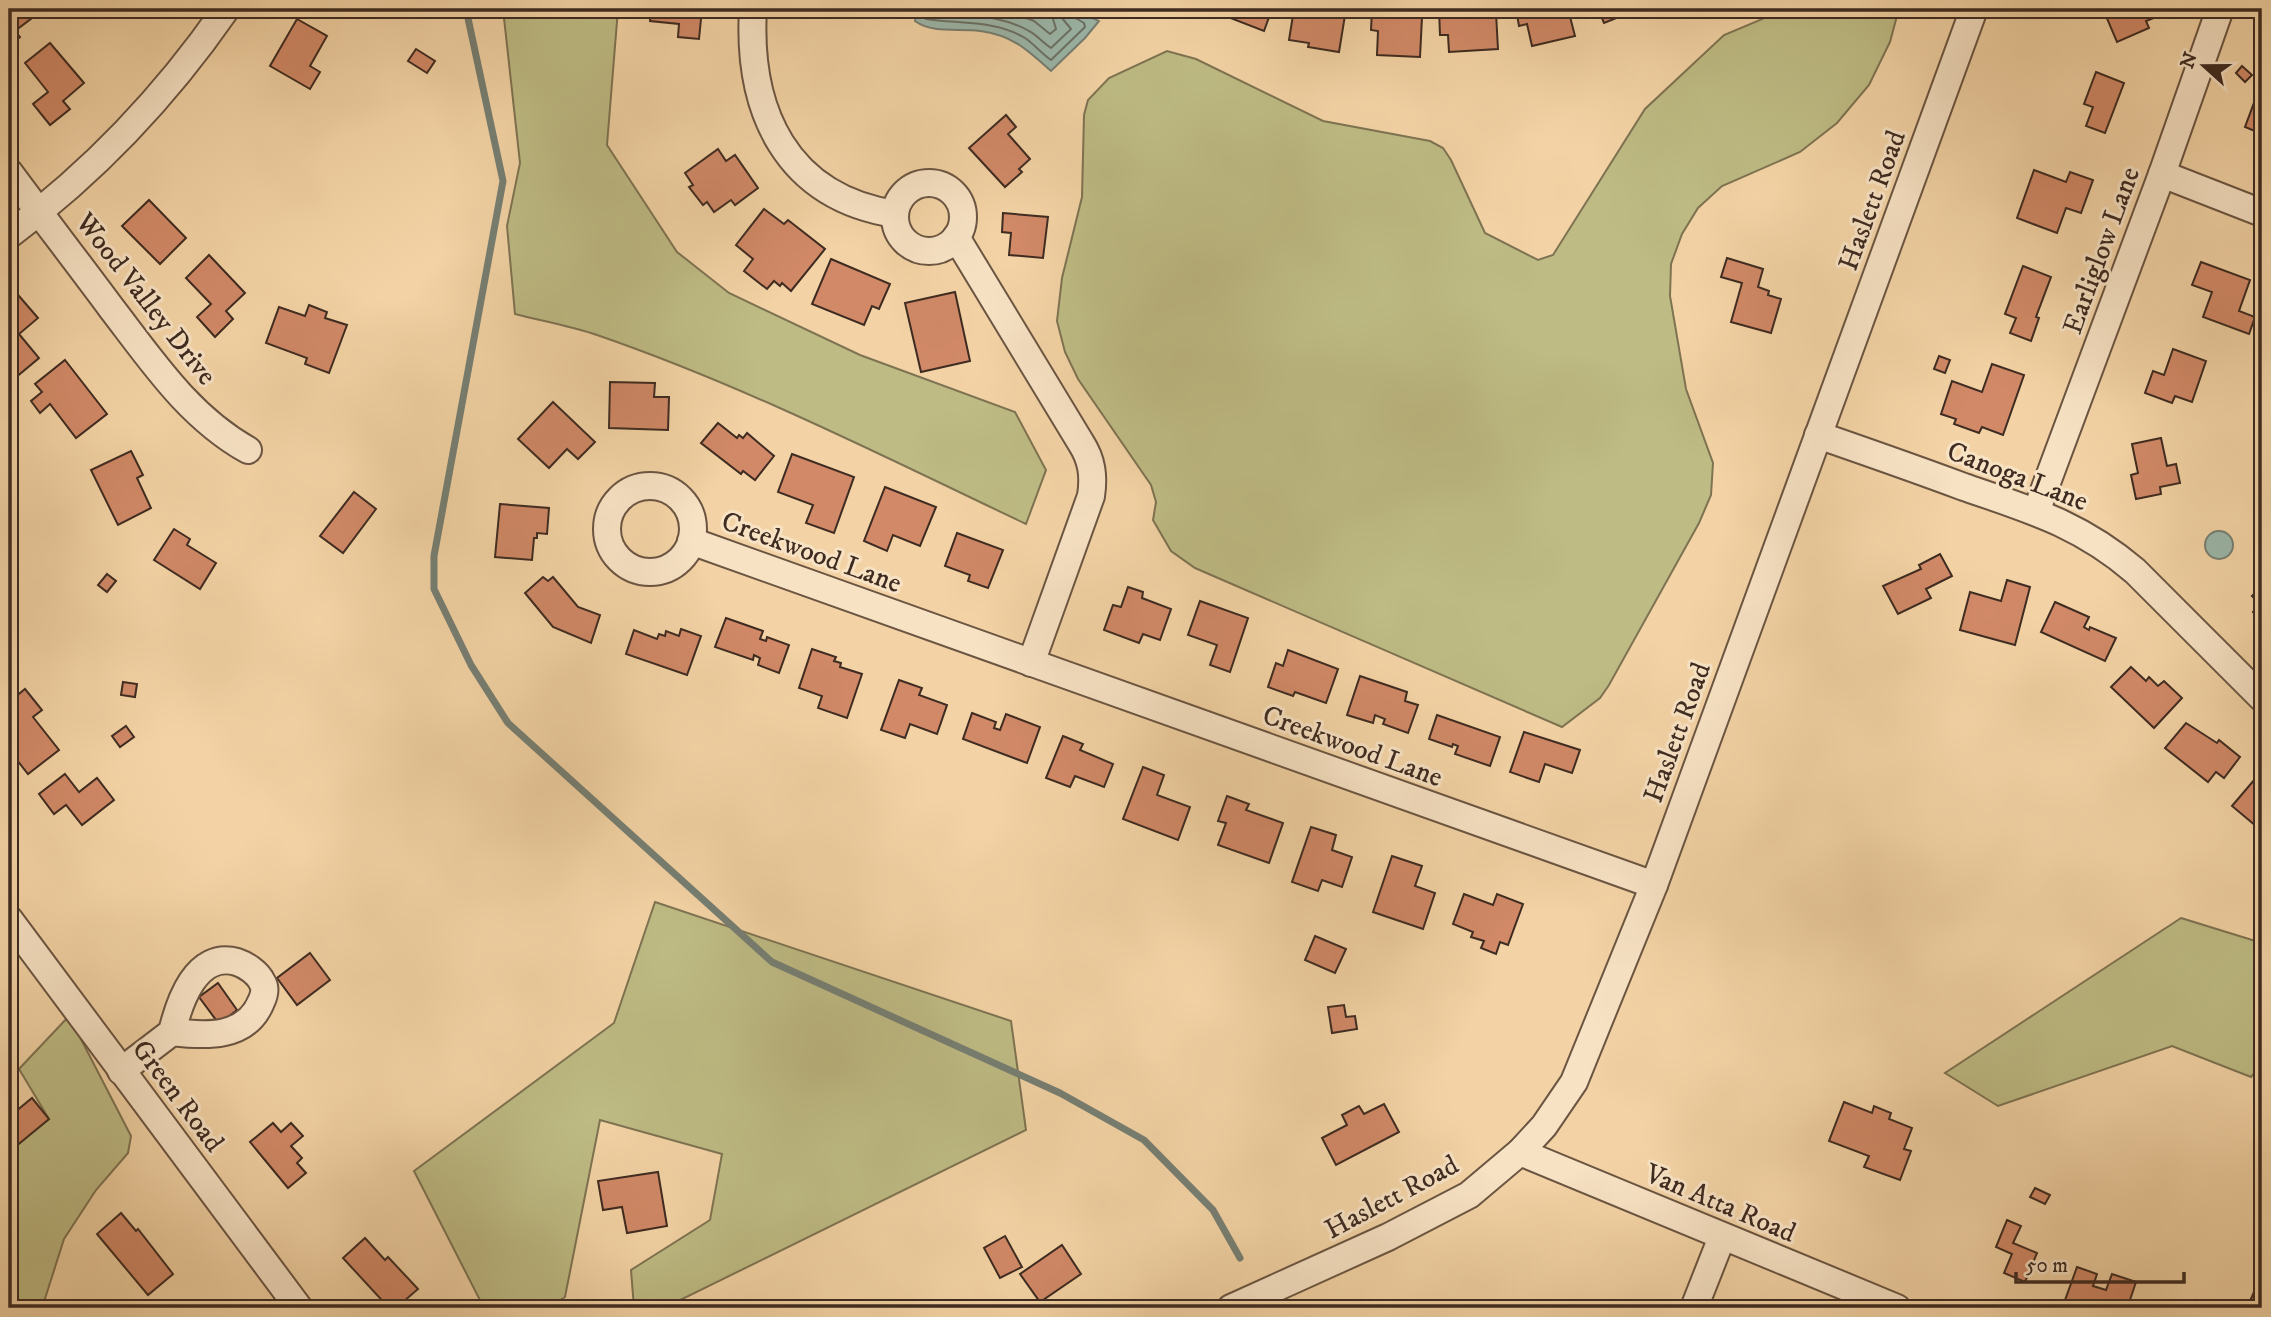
<svg xmlns="http://www.w3.org/2000/svg" width="2271" height="1317" font-family="'IM FELL DW Pica',serif">
<style>
.green{fill:#bebb84;stroke:#7e7352;stroke-width:2}
.water{fill:#9bb7aa;stroke:#767f73;stroke-width:2}
.lines{fill:none;stroke-linecap:round;stroke-linejoin:round}
.shore{stroke:#6c7166;stroke-width:2}
.stream{stroke:#767f73;stroke-width:7}
.building{fill:#d18967;stroke:#3e2b21;stroke-width:2}
.minor-casing{stroke:#6b5542;stroke-width:30}
.minor{stroke:#f7e2c4;stroke-width:26}
.labels{text-anchor:middle;stroke-width:6;stroke-linejoin:round;paint-order:stroke}
.street-label{font-size:28px;fill:#3e2b21;stroke:#f7e2c4}
</style>
<rect width="100%" height="100%" fill="#f3d3a5"/>
<filter id="stains"><feTurbulence type="fractalNoise" baseFrequency=".00286" numOctaves="4"/><feColorMatrix values="0 0 0 0 .2 0 0 0 0 .09 0 0 0 0 .02 0 0 0 .5 -.17"/></filter>
<radialGradient id="worn" r=".72"><stop offset=".6" stop-color="#630" stop-opacity="0"/><stop offset="1" stop-color="#630" stop-opacity=".3"/></radialGradient>
<g class="green">
<path d="M503,9H618L607,145L677,252L729,293L860,355L1015,412L1046,470L1026,524C885,457 745,386 597,335C571,326 542,321 515,314L507,226L520,163Z"/>
<polygon points="1786,9 1897,9 1898,12 1890,42 1869,85 1837,123 1800,152 1722,186 1698,208 1682,234 1671,264 1670,296 1686,389 1713,463 1711,495 1699,523 1609,685 1600,698 1562,727 1195,568 1171,551 1153,520 1156,502 1151,485 1078,379 1065,352 1057,321 1062,278 1082,197 1084,115 1088,100 1109,78 1167,51 1196,59 1323,121 1430,141 1443,148 1451,160 1485,233 1538,260 1553,255 1645,109 1724,35"/>
<polygon points="655,902 1011,1021 1026,1130 664,1308 634,1308 631,1270 710,1220 722,1154 600,1120 565,1297 548,1308 484,1308 414,1171 614,1023"/>
<polygon points="2181,918 2262,943 2262,1063 2251,1077 2172,1046 1998,1106 1945,1073"/>
<polygon points="69,1016 131,1136 128,1153 96,1190 64,1239 42,1308 9,1308 9,1152 49,1119 19,1069"/>
</g>
<g class="water">
<path d="M917,9H1073L1099,21L1085,38L1051,71C1028,50 1012,35 980,31C959,28 933,34 915,21Z"/>
<circle cx="2219" cy="545" r="14"/>
</g>
<g class="lines">
<g class="shore">
<path d="M924,9L923,16L926,19C959,24 995,20 1025,38C1034,44 1042,54 1051,60L1085,27L1084,23L1072,16L1070,9"/>
<path d="M932,9L935,12C968,16 999,14 1029,31C1037,35 1043,43 1051,48L1071,29L1062,18L1061,9"/>
<polyline points="1002,9 1034,21 1050,34 1056,29 1050,9"/>
</g>
<polyline class="stream" points="466,9 503,181 434,556 434,589 471,665 508,723 772,962 1060,1093 1144,1140 1213,1210 1240,1258"/>
</g>
<g class="building">
<polygon points="9,9 31,9 36,15 15,31 20,37 9,46"/>
<polygon points="651,9 702,9 699,39 678,37 679,24 650,21"/>
<polygon points="1222,9 1272,9 1264,31 1220,14"/>
<polygon points="1294,9 1346,9 1339,52 1308,47 1309,43 1289,40"/>
<polygon points="1372,9 1414,9 1414,17 1422,17 1420,57 1377,55 1378,31 1371,30"/>
<polygon points="1439,9 1490,9 1490,13 1496,13 1498,49 1449,52 1448,35 1440,35"/>
<polygon points="1516,9 1568,9 1575,36 1532,46 1527,24 1519,26"/>
<polygon points="1598,9 1639,9 1604,23"/>
<polygon points="2103,9 2151,9 2154,18 2146,21 2149,28 2117,42"/>
<polygon points="297,19 327,36 310,66 320,72 310,89 270,66"/>
<polygon points="50,43 84,83 63,101 70,109 50,125 33,104 48,92 25,63"/>
<polygon points="416,49 435,61 427,73 408,61"/>
<polygon points="2242,66 2252,75 2245,82 2236,73"/>
<polygon points="2096,72 2124,83 2105,133 2086,126 2093,107 2084,104"/>
<polygon points="2258,92 2262,94 2262,134 2245,127"/>
<polygon points="1006,115 1016,127 1008,134 1030,159 1019,169 1022,172 1005,187 969,148"/>
<polygon points="718,149 726,161 735,155 758,188 735,205 731,200 714,212 707,202 703,205 689,187 693,185 685,173"/>
<polygon points="2034,170 2066,182 2070,172 2093,180 2081,213 2066,208 2057,233 2017,218"/>
<polygon points="149,200 186,238 160,264 122,226"/>
<polygon points="764,209 784,224 788,220 825,249 791,291 782,283 780,286 774,281 767,289 744,271 753,259 736,245"/>
<polygon points="1003,213 1048,217 1043,258 1009,255 1011,233 1002,232"/>
<polygon points="209,255 245,293 226,311 233,319 215,337 197,317 211,304 186,278"/>
<polygon points="1727,258 1763,269 1758,287 1769,291 1768,295 1781,299 1771,333 1731,322 1742,283 1721,277"/>
<polygon points="831,259 890,284 879,309 872,306 864,325 812,304"/>
<polygon points="2201,262 2250,280 2239,311 2255,317 2249,334 2203,317 2212,292 2192,285"/>
<polygon points="2023,266 2051,277 2036,317 2039,318 2031,341 2010,333 2016,318 2005,314"/>
<polygon points="955,292 970,361 921,372 905,303"/>
<polygon points="19,296 38,318 19,334 39,358 15,378 9,371 9,305"/>
<polygon points="309,305 327,312 325,318 347,325 329,373 305,364 307,358 266,343 279,307 305,316"/>
<polygon points="2173,349 2206,361 2192,402 2175,396 2172,403 2145,393 2153,371 2164,375"/>
<polygon points="1939,356 1950,360 1945,373 1934,369"/>
<polygon points="65,360 107,414 76,438 50,404 40,413 31,401 42,392 35,384"/>
<polygon points="1992,364 2024,375 2003,435 1982,427 1979,433 1954,424 1956,419 1941,414 1952,381 1982,392"/>
<polygon points="610,382 655,383 654,397 669,397 668,430 609,428"/>
<polygon points="553,402 595,442 578,459 567,449 549,468 518,439"/>
<polygon points="718,423 737,438 739,435 743,438 747,433 774,456 755,480 743,471 741,474 701,443"/>
<polygon points="2161,438 2167,466 2176,464 2180,483 2160,487 2161,494 2136,499 2131,475 2138,473 2132,444"/>
<polygon points="131,451 143,475 137,478 151,508 118,525 91,470"/>
<polygon points="792,454 854,477 834,533 806,523 813,505 778,492"/>
<polygon points="885,487 936,507 920,546 893,535 887,551 864,541"/>
<polygon points="354,492 376,509 343,553 320,536"/>
<polygon points="500,504 549,508 547,534 537,533 537,538 534,538 532,560 495,557"/>
<polygon points="174,529 190,539 187,545 216,563 200,589 154,560"/>
<polygon points="957,533 1003,550 988,588 968,581 970,575 945,566"/>
<polygon points="1940,554 1952,576 1926,589 1931,598 1898,614 1883,586 1921,569 1919,565"/>
<polygon points="107,574 116,581 107,592 98,585"/>
<polygon points="543,577 548,581 553,577 578,607 600,615 591,643 553,627 525,593"/>
<polygon points="2007,580 2030,587 2015,645 1960,630 1970,592 2001,601"/>
<polygon points="2262,586 2262,621 2253,612 2260,604 2252,596"/>
<polygon points="1128,587 1143,592 1142,598 1171,609 1160,640 1143,634 1139,643 1104,630 1113,605 1121,607"/>
<polygon points="1200,601 1248,618 1230,672 1210,665 1217,645 1188,635"/>
<polygon points="2055,602 2089,617 2084,627 2089,630 2090,627 2116,638 2105,661 2041,632"/>
<polygon points="726,618 763,631 760,639 766,641 767,637 789,645 779,673 758,665 760,658 754,655 753,660 715,647"/>
<polygon points="681,629 701,636 687,675 626,654 634,630 657,639 659,634 665,636 666,631 679,636"/>
<polygon points="812,649 836,657 834,661 841,663 840,667 862,674 847,718 818,708 822,696 799,688"/>
<polygon points="1288,650 1338,669 1326,703 1295,692 1293,696 1268,687 1276,663 1283,666"/>
<polygon points="2131,667 2146,681 2149,677 2158,686 2164,681 2182,698 2154,728 2111,687"/>
<polygon points="1360,676 1407,692 1405,701 1418,705 1408,733 1383,724 1385,719 1375,715 1373,723 1347,715"/>
<polygon points="899,680 922,688 919,695 947,705 937,734 910,724 905,738 881,730"/>
<polygon points="123,682 137,684 135,697 121,695"/>
<polygon points="25,689 42,710 33,717 59,750 28,774 9,750 9,702"/>
<polygon points="972,713 996,722 994,728 1000,730 1006,714 1040,727 1027,763 963,739"/>
<polygon points="1437,715 1500,737 1490,766 1455,754 1458,746 1453,744 1452,747 1429,739"/>
<polygon points="2186,723 2217,743 2219,740 2240,757 2224,778 2216,772 2208,782 2165,748"/>
<polygon points="126,726 134,737 120,747 112,736"/>
<polygon points="1524,732 1580,750 1572,773 1545,764 1539,782 1510,772"/>
<polygon points="1063,736 1083,744 1080,750 1113,764 1104,787 1075,776 1070,787 1046,778"/>
<polygon points="1143,767 1164,775 1157,795 1190,807 1178,840 1123,819"/>
<polygon points="65,774 79,792 97,778 114,800 82,825 66,805 54,814 39,794"/>
<polygon points="2255,779 2262,785 2262,831 2232,806"/>
<polygon points="1227,796 1249,804 1246,810 1283,823 1269,863 1218,845 1226,823 1218,821"/>
<polygon points="1311,827 1336,835 1332,850 1352,857 1342,887 1322,880 1318,891 1292,882"/>
<polygon points="1392,856 1422,866 1415,886 1435,893 1423,929 1373,912"/>
<polygon points="1464,894 1493,905 1497,894 1523,904 1508,945 1500,942 1496,954 1481,948 1484,941 1471,937 1473,932 1453,924"/>
<polygon points="1315,936 1346,949 1335,973 1305,960"/>
<polygon points="310,953 330,980 297,1005 277,978"/>
<polygon points="218,983 237,1010 219,1024 199,997"/>
<polygon points="1344,1005 1346,1017 1355,1016 1357,1029 1332,1033 1328,1007"/>
<polygon points="32,1098 49,1119 9,1152 9,1117"/>
<polygon points="1844,1102 1872,1113 1874,1106 1891,1113 1889,1119 1912,1128 1904,1149 1911,1151 1900,1180 1864,1167 1869,1156 1829,1141"/>
<polygon points="1384,1104 1399,1132 1336,1165 1322,1138 1347,1125 1342,1115 1359,1106 1364,1114"/>
<polygon points="273,1123 281,1132 291,1123 303,1136 291,1146 302,1158 297,1163 306,1173 288,1188 250,1142"/>
<polygon points="658,1172 667,1226 627,1233 622,1207 603,1210 598,1181"/>
<polygon points="2035,1188 2050,1195 2045,1204 2030,1197"/>
<polygon points="121,1213 136,1231 138,1229 173,1274 148,1295 97,1234"/>
<polygon points="2007,1220 2021,1226 2013,1243 2037,1253 2025,1282 2004,1273 2012,1254 1996,1247"/>
<polygon points="1005,1236 1022,1267 1000,1278 984,1248"/>
<polygon points="365,1238 385,1260 388,1257 418,1289 396,1308 389,1308 343,1258"/>
<polygon points="1062,1245 1081,1274 1040,1302 1020,1274"/>
<polygon points="2077,1267 2097,1274 2093,1286 2106,1290 2112,1274 2136,1282 2129,1303 2143,1308 2078,1308 2064,1303"/>
<polygon points="2261,1276 2262,1308 2247,1308"/>
<polygon points="2196,1300 2216,1308 2193,1308"/>
</g>
<g class="lines">
<g class="minor-casing">
<g id="minor">
<path d="M753,9C747,111 786,197 895,214"/>
<path d="M9,172C43,218 78,263 112,309C152,361 189,417 248,450"/>
<polyline points="2162,174 2262,213"/>
<circle cx="929" cy="217" r="34"/>
<path d="M9,235C95,171 165,97 226,9"/>
<path d="M956,237L1081,443C1092,460 1094,476 1091,496L1031,663"/>
<path d="M1818,435C1867,452 1916,469 1964,487C2031,510 2080,524 2135,571L2262,698"/>
<circle cx="650" cy="529" r="43"/>
<polyline points="2036,512 2162,174 2220,9"/>
<polyline points="691,541 1654,885"/>
<polyline points="9,919 299,1308"/>
<path d="M121,1071L172,1032C205,1036 246,1039 261,1002C264,996 266,988 262,982C258,973 246,965 237,962C196,950 179,1003 172,1032"/>
<polyline points="1520,1152 1897,1308"/>
<polyline points="1231,1308 1388,1237 1469,1195 1520,1152 1544,1126 1574,1082 1654,885 1974,9"/>
<polyline points="1694,1308 1722,1237"/>
</g>
</g>
<use href="#minor" class="minor"/>
</g>
<g class="labels">
<g class="street-label">
<text transform="translate(1871 200) rotate(-70)" y="10">Haslett Road</text>
<text transform="translate(2100 250) rotate(-70)" y="10">Earliglow Lane</text>
<text transform="translate(147 298) rotate(52)" y="10">Wood Valley Drive</text>
<text transform="translate(2018 475) rotate(21)" y="10">Canoga Lane</text>
<text transform="translate(812 551) rotate(20)" y="10">Creekwood Lane</text>
<text transform="translate(1676 732) rotate(-70)" y="10">Haslett Road</text>
<text transform="translate(1353 745) rotate(20)" y="10">Creekwood Lane</text>
<text transform="translate(179 1095) rotate(53)" y="10">Green Road</text>
<text transform="translate(1391 1196) rotate(-28)" y="10">Haslett Road</text>
<text transform="translate(1721 1202) rotate(23)" y="10">Van Atta Road</text>
</g>
</g>
<rect width="2271" height="1317" fill="none" stroke="#f3d3a5" stroke-width="35"/>
<rect x="10" y="10" width="2250" height="1296" fill="none" stroke="#3e2b21" stroke-width="3.5"/>
<rect x="18" y="18" width="2236" height="1282" fill="none" stroke="#3e2b21" stroke-width="2"/>
<g transform="translate(2204 66) rotate(291)" stroke="#f7e2c4" stroke-width="5" paint-order="stroke">
<path d="M0-5L12 26L0 18L-12 26Z" fill="#3e2b21"/>
<text y="-10" font-size="19" font-weight="bold" text-anchor="middle" fill="#3e2b21">N</text>
</g>
<path d="M2016 1272v10h168v-10" fill="none" stroke="#3e2b21" stroke-width="3.5"/>
<text x="2026" y="1272" font-size="21" fill="#3e2b21" stroke="#f7e2c4" stroke-width="5" paint-order="stroke">50 m</text>
<rect width="100%" height="100%" filter="url(#stains)"/>
<rect width="100%" height="100%" fill="url(#worn)"/>
</svg>
